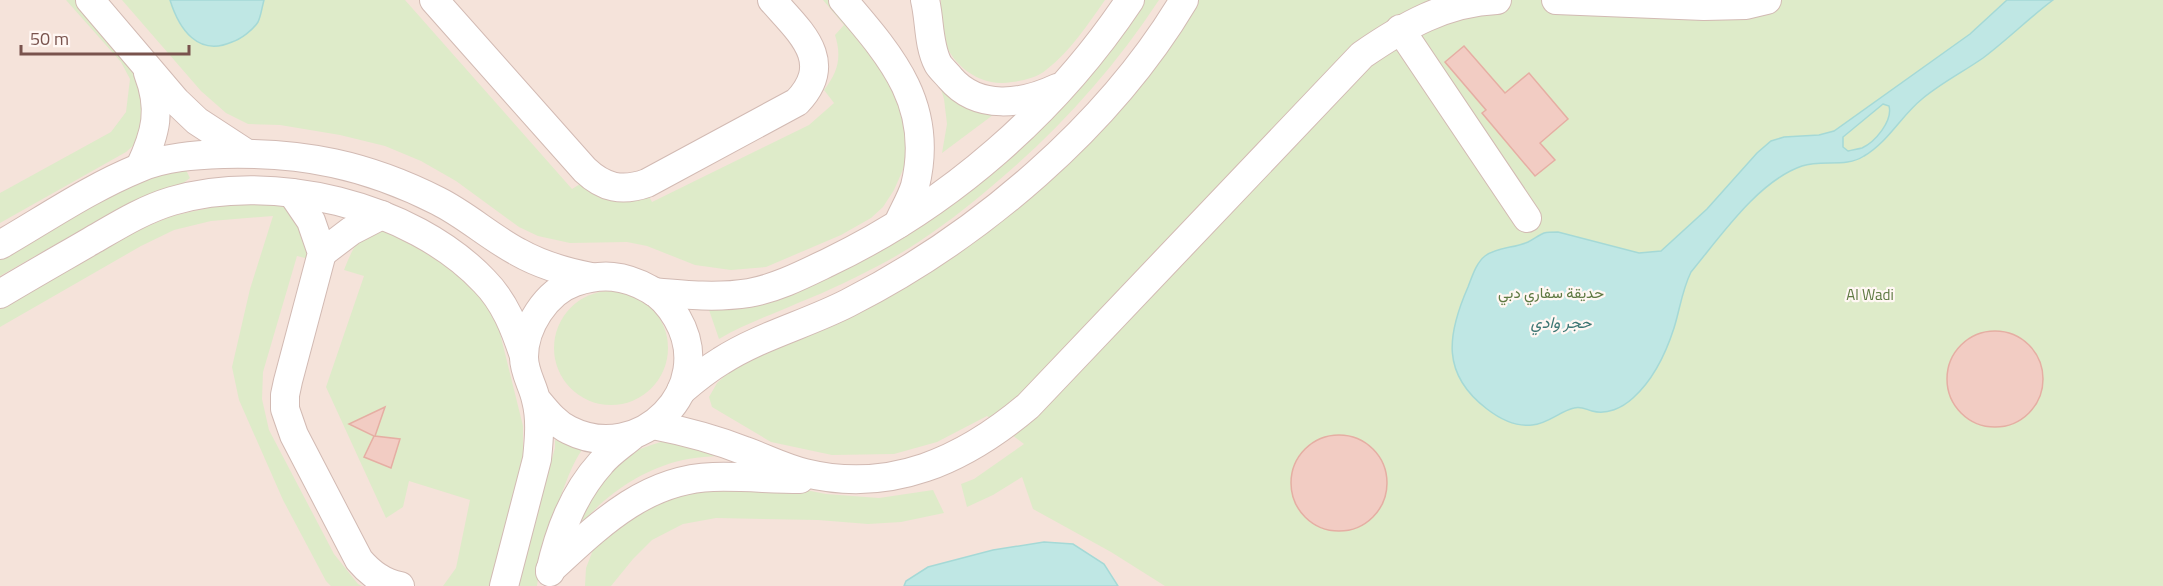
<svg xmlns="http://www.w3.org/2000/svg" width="2163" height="586" font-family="'Titillium Web',Vazirmatn,sans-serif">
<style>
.residential{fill:#f5e3da}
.green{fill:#deebc9}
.water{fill:#bfe7e4;stroke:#a5d9d6;stroke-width:1.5;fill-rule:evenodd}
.building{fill:#f2ccc3;stroke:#e5aea3;stroke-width:1.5}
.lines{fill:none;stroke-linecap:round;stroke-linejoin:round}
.minor-casing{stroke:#d2bab3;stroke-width:30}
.minor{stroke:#fff;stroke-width:28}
.labels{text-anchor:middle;stroke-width:4.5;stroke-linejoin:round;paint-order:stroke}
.park-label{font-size:15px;fill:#5e7942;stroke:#fff7f3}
.water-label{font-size:16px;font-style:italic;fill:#3d7673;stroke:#fff7f3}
</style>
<rect width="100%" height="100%" fill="#fdf2ec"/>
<rect class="residential" x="0" y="0" width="2163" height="586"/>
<g class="green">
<polygon points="66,0 78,0 144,81 142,138 126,152 0,223 0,193 111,132 126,112 130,79 121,62"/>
<path d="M122,0H170C178,26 183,32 206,46L257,24L264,0H405L572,189L585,181L643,185L652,202L809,125L834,103L824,90C838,72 842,57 835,35L844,25L823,0H843L912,94L905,165L894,190L883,207L871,218L841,235L766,267L731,270L695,265L647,246L627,242L570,243L538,236L519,227L456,181L421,161L385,146L340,135L280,125L248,124L226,113L201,91Z"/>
<path d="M941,0H1105C1088,24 1070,52 1046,70C1038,77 1023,81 1012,82C979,88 949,64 941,32C939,21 940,11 941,0Z"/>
<path d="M1137,0H1159C1111,73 1053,136 985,192C955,217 923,241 889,260C859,276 829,291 798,303C771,315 744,324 719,339L708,307L915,219Z"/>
<polygon points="1196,0 2163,0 2163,586 1165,586 1111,552 1033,509 1022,477 993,495 967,507 961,484 974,479 1024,444 987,416 937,442 894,454 832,455 771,442 712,407 709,397 717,383 737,365 919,276"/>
<polygon points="936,72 1001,109 942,153 947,124 944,99"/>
<polygon points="185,168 190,178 182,184 120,208 0,276 0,256 145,175"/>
<polygon points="231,203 278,203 298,208 309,259 297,256 263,372 262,399 269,430 334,554 358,584 362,586 331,586 326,581 283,500 239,400 232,367 250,289 273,216 211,221 174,230 141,246 0,327 0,309 129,234 172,216"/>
<path d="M390,227L416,234L494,309L523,426V466L513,493L492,586H443L456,568L470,500L409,481L403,507L386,518L326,387L364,276L344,270C355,242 360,234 390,227Z"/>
<circle cx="611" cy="348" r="57"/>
<path d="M676,438L739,455C720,456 701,456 683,460C643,469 608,493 582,523C584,502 600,477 616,463C632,449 657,443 676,438Z"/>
<path d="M555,440L582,450C564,474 542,554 537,586H518L531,532L555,448Z"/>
<polygon points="776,484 826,494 879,498 933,490 944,513 901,522 868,524 818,520 716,518 683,524 652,540 633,559 611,586 585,586 586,568 593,550 658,491"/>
</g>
<g class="water">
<path d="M170,0H264C262,7 261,16 258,22C253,30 241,39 232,42C198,57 179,29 170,0Z"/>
<path d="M2007,0H2053C2029,18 2007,40 1983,58C1963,72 1941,83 1922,99C1901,116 1888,142 1864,156C1846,168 1822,159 1802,166C1758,181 1720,237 1691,272C1682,290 1680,309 1674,328C1666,353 1653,380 1633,398C1622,408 1607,415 1592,411C1585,409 1581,406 1574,408C1560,411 1548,424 1532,425C1515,427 1500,419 1487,409C1441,374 1447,335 1468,287C1472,277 1476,263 1485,256C1497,247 1515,248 1528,242C1534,239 1539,235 1544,233C1548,232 1554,232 1558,232L1639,253L1661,251L1707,209L1757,153L1771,141L1784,137L1819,135L1834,131L1970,34ZM1883,104L1889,106C1893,121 1875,142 1862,148C1858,149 1852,150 1848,151L1843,147V137Z"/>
<polygon points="1044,542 1073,544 1104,564 1118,586 904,586 906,581 928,567 993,550"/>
</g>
<g class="building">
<polygon points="1464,46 1505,93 1529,73 1568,119 1540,143 1555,160 1535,176 1482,113 1486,110 1445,62"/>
<circle cx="1995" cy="379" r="48"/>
<polygon points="385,407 375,436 400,439 391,468 364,457 374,436 349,424"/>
<circle cx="1339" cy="483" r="48"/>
</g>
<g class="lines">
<g class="minor-casing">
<g id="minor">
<polyline points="90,0 176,101 197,121 246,153"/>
<path d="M434,0L585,170C604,188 622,192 647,183L797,102C836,61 800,32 772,0"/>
<path d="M843,0C891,56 935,105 915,186C911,199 903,212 898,224"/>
<path d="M925,0C930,20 928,45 938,64C941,69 947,74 950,78C978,111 1023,104 1057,88"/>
<polyline points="1556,0 1704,6 1746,5 1767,0"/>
<polyline points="1400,29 1527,218"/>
<path d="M140,167C156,133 162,109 148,73"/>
<path d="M292,193L311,221L322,253L288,381L285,395V409L294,435L359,560C370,573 383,583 400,586"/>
<path d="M0,245C45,219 90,188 139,168C165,157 195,155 223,154C303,152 367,165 438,201C466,215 490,237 518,252C541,265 565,272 591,277"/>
<polyline points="322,253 351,231 382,215"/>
<path d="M654,292C686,295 717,298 749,293C777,288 804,274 829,262C950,204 1056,111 1130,0"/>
<path d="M0,294C30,276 60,259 91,241C117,226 142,210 172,201C271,171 412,205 484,281C505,302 515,329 524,356"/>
<path d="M681,391C694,380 706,370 721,361C760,336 807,324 848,303C978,237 1109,126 1184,0"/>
<path d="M653,425C684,431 715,439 745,451C765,458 784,468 805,473C891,494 964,460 1028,406L1362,55C1404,26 1446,2 1497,0"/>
<path d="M550,570C597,527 644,479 713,477C742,476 771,479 800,479"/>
<path d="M550,572C559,532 573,494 601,463C610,452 623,444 633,435"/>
<path d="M504,586L537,459C539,440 541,419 536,400C533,385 524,373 524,357C524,327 546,292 575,282C602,273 624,275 649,289C661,295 670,306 677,318C718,388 640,466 569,430C555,423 546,411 536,399"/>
</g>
</g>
<use href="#minor" class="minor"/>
</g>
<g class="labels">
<g class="park-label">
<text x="1551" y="298">حديقة سفاري دبي</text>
<text x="1870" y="300">Al Wadi</text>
</g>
<g class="water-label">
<text x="1561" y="328">حجر وادي</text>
</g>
</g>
<path d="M21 45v9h168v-9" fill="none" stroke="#79534d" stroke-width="3"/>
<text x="30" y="45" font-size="18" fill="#79534d" stroke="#fff7f3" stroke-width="4.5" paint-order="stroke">50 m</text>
</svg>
